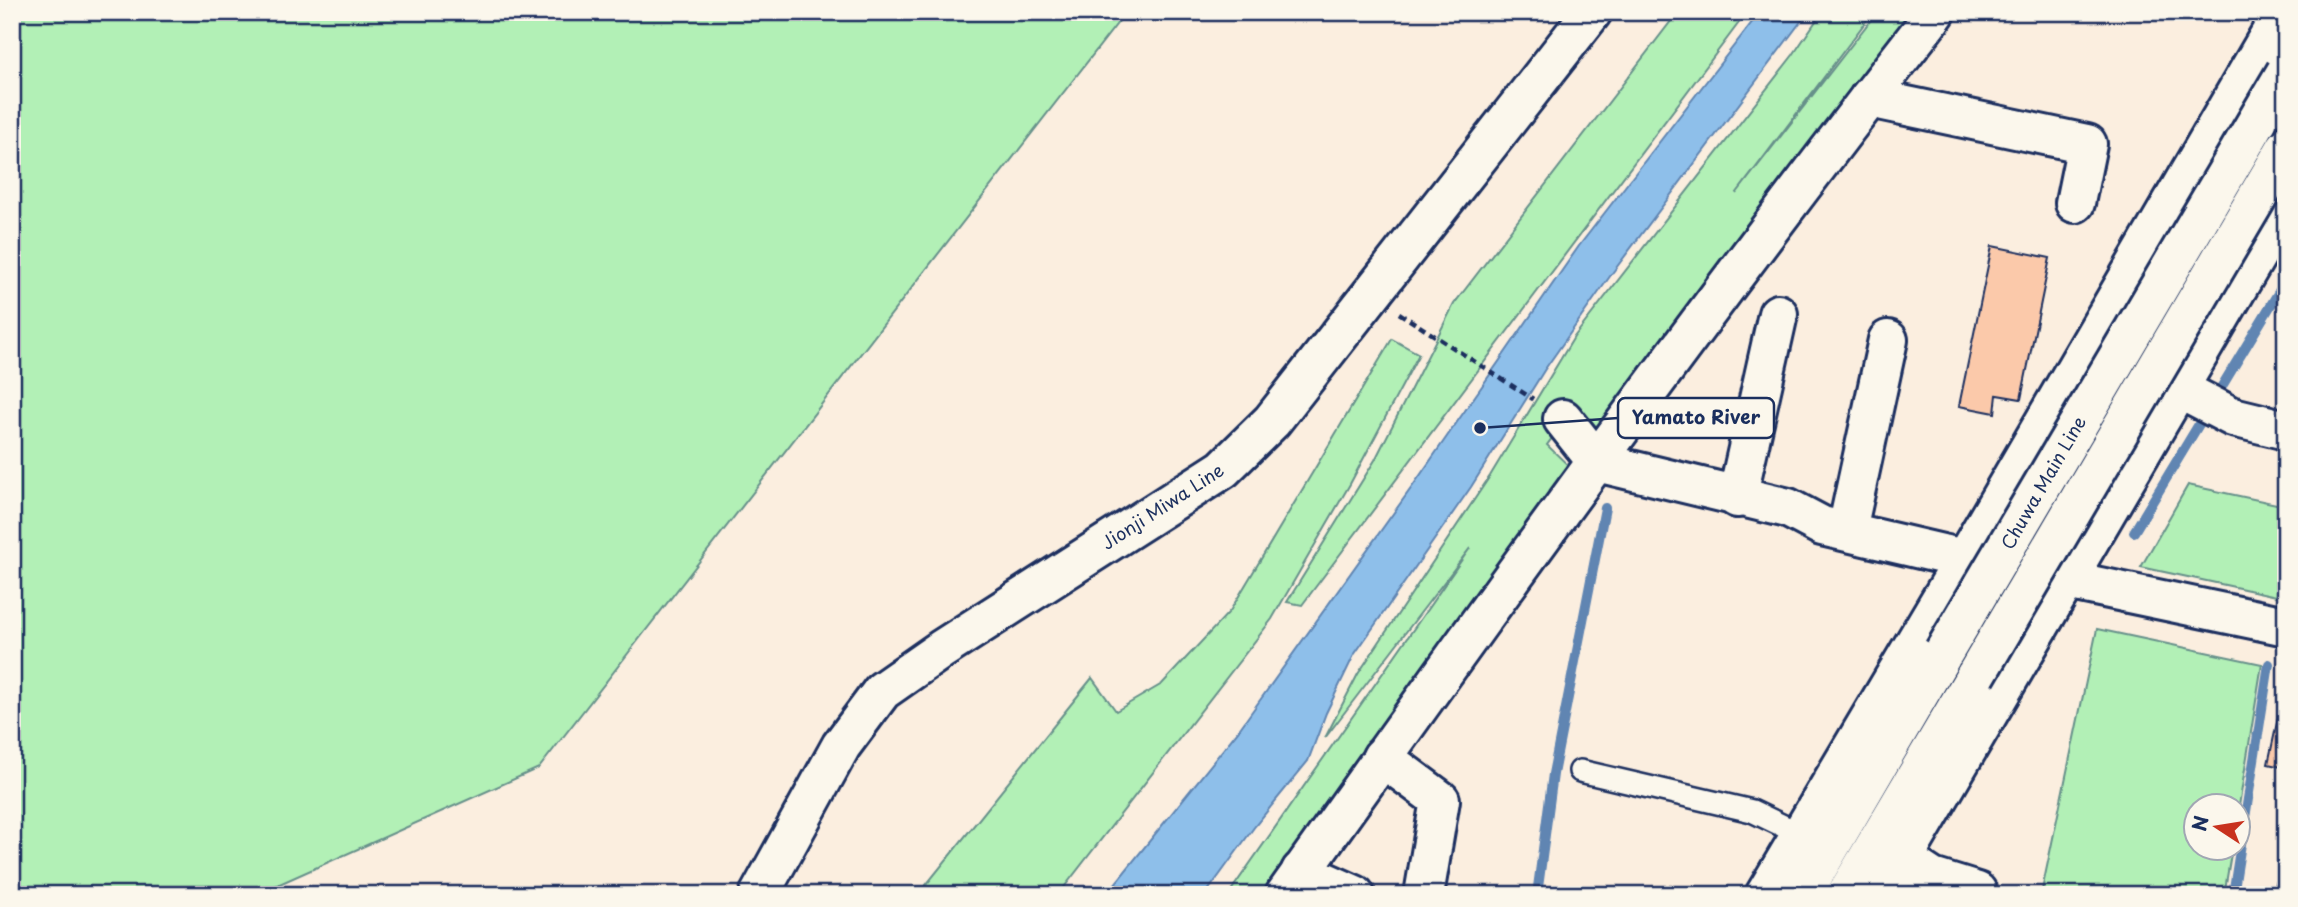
<svg xmlns="http://www.w3.org/2000/svg" width="2298" height="907" font-family="'Playpen Sans',sans-serif">
<style>
.green{fill:#b2f0b6;stroke:#66908a;stroke-width:2}
.water{fill:#8ebfea;stroke:#6085b2;stroke-width:2}
.lines{fill:none;stroke-linecap:round;stroke-linejoin:round}
.stream{stroke:#6085b2;stroke-width:10}
.building{fill:#fbc9aa;stroke:#1b2f5e;stroke-width:2}
.lane-casing{stroke:#1b2f5e;stroke-width:26}
.street-casing{stroke:#1b2f5e;stroke-width:44}
.secondary-casing{stroke:#1b2f5e;stroke-width:44}
.path{stroke:#1b2f5e;stroke-width:4.5;stroke-dasharray:7 5;stroke-linecap:butt}
.lane{stroke:#fbf7ec;stroke-width:21}
.street{stroke:#fbf7ec;stroke-width:38}
.secondary{stroke:#fbf7ec;stroke-width:38}
.secondary-bridge-casing{stroke:#1b2f5e;stroke-width:44;stroke-linecap:butt}
.secondary-bridge{stroke:#fbf7ec;stroke-width:38}
.labels{text-anchor:middle;stroke-width:6;stroke-linejoin:round;paint-order:stroke}
.street-label{font-size:18px;fill:#1b2f5e;stroke:#fbf7ec}
.leader{fill:none;stroke:#1b2f5e;stroke-width:2.5}
.callout-dot{fill:#1b2f5e;stroke:#fbf7ec;stroke-width:2.5}
.callout{fill:#fbf7ec;stroke:#1b2f5e;stroke-width:2.5}
.callout-label{font-size:19px;text-anchor:middle;font-weight:bold;fill:#1b2f5e}
</style>
<rect width="100%" height="100%" fill="#fbeedf"/>
<filter id="ink" filterUnits="userSpaceOnUse"><feTurbulence type="fractalNoise" baseFrequency=".0143" numOctaves="2"/><feDisplacementMap in="SourceGraphic" scale="14" xChannelSelector="R" yChannelSelector="G"/><feConvolveMatrix kernelMatrix="1 2 1 2 8 2 1 2 1" color-interpolation-filters="sRGB"/></filter>
<g filter="url(#ink)">
<g class="green">
<polygon points="12,12 1126,12 539,768 255,895 12,895"/>
<polygon points="1678,12 1747,12 1302,605 1287,602 1375,460 1454,304"/>
<polygon points="1822,12 1873,12 1736,194 1877,12 1927,12 1589,456 1566,419 1547,445 1576,473 1263,895 1228,895 1470,548 1325,738 1358,674 1490,476 1574,337 1793,55"/>
<polygon points="1392,339 1419,354 1350,484 1272,619 1058,895 918,895 1092,678 1116,711 1162,684 1230,611"/>
<polygon points="2188,485 2286,506 2286,598 2141,567"/>
<polygon points="2097,629 2262,664 2239,806 2196,806 2196,848 2232,848 2224,895 2041,895"/>
</g>
<polygon class="water" points="1760,12 1808,12 1613,272 1545,369 1471,487 1354,655 1326,713 1308,761 1255,826 1205,895 1106,895 1238,731 1412,487 1579,246"/>
<g class="lines">
<g class="stream">
<polyline points="2134,532 2286,280"/>
<polyline points="1537,895 1553,774 1605,508"/>
<polyline points="2233,895 2269,664"/>
</g>
</g>
<g class="building">
<polygon points="1992,246 2050,258 2021,399 1997,395 1995,413 1959,406"/>
<polygon points="2286,681 2286,768 2268,764"/>
<polygon points="2286,837 2286,895 2274,895"/>
</g>
<g class="lines">
<g class="lane-casing">
<polyline id="lane" points="1580,771 1752,811 1800,834"/>
</g>
<g class="street-casing">
<g id="street">
<polyline points="1869,98 2087,144 2075,203"/>
<polyline points="2179,389 2233,417 2286,430"/>
<polyline points="1563,419 1597,462 1788,508 1822,526 1942,554 2286,626"/>
<polyline points="1737,498 1778,314"/>
<polyline points="1847,530 1888,340"/>
<polyline points="1382,757 1440,800 1424,895"/>
<polyline points="1903,859 1932,878 1977,892 1977,895"/>
<polyline points="1301,871 1355,895"/>
<path d="M1285,895C1496,597 1711,300 1936,12"/>
<polyline points="1765,895 1964,560 2283,12"/>
<polyline points="1882,895 2286,205"/>
</g>
</g>
<g class="secondary-casing">
<g id="secondary">
<polyline points="759,895 841,746 882,691 942,649 1223,469 1272,421 1592,12"/>
<polyline points="1802,895 1944,652"/>
<polyline points="1846,895 1976,675"/>
</g>
</g>
<polyline class="path" points="1399,313 1533,399"/>
<use href="#lane" class="lane"/>
<use href="#street" class="street"/>
<use href="#secondary" class="secondary"/>
<g class="secondary-bridge-casing">
<g id="secondary-bridge">
<polyline points="1944,652 2286,72"/>
<polyline points="1976,675 2286,148"/>
</g>
</g>
<use href="#secondary-bridge" class="secondary-bridge"/>
</g>
</g>
<g class="labels">
<g class="street-label">
<text transform="translate(2044 483) rotate(-60)" y="6">Chuwa Main Line</text>
<text transform="translate(1163 507) rotate(-33)" y="6">Jionji Miwa Line</text>
</g>
</g>
<path class="leader" d="M1480 428L1618 418"/>
<circle class="callout-dot" cx="1480" cy="428" r="7"/>
<rect class="callout" x="1618" y="398" width="156" height="40" rx="7"/>
<g class="callout-label">
<text x="1696" y="424">Yamato River</text>
</g>
<rect width="2298" height="907" fill="none" stroke="#fbf7ec" stroke-width="42"/>
<rect x="21" y="21" width="2256" height="865" fill="none" stroke="#1b2f5e" stroke-width="2.5" filter="url(#ink)"/>
<g transform="translate(2217 827) rotate(282)"><circle r="33" fill="#fbf7ec" stroke="#a1a7b3" stroke-width="2"/>
<path d="M0-5L12 26L0 18L-12 26Z" fill="#c8321e"/>
<text y="-10" font-size="19" font-weight="bold" text-anchor="middle" fill="#1b2f5e">N</text>
</g>
</svg>
